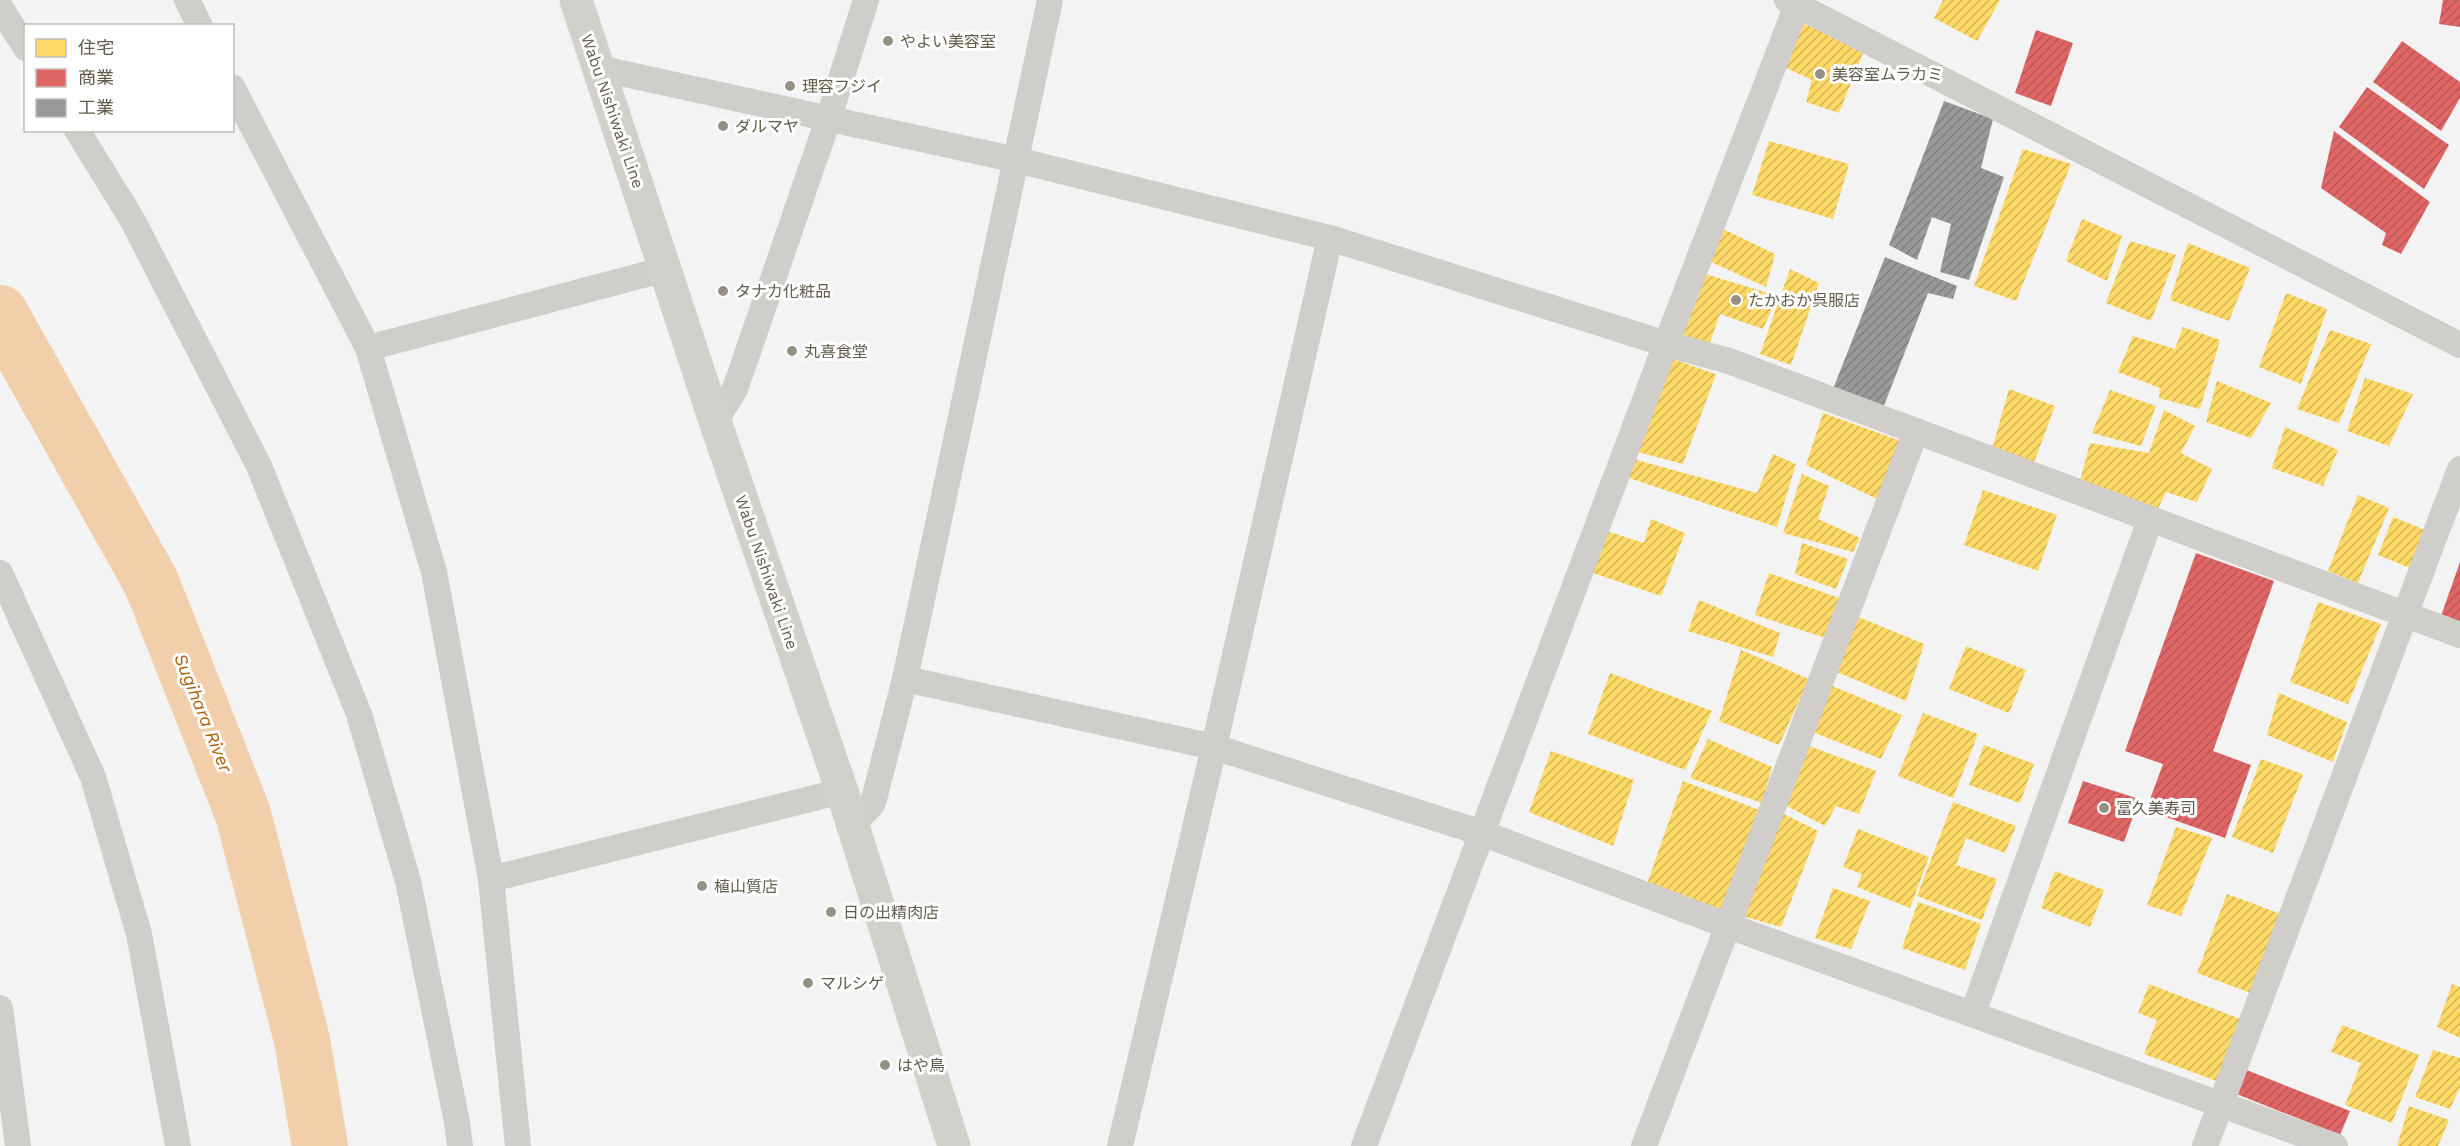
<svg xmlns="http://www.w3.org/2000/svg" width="2460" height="1146" font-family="'Work Sans','Noto Sans JP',sans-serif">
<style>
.homes{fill:url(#homes-hatch)}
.shops{fill:url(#shops-hatch)}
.industry{fill:url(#industry-hatch)}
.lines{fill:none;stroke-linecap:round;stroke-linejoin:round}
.river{stroke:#f1cfab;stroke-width:56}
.minor{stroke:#cfceca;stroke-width:26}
.secondary{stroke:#d2d0cb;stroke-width:33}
.poi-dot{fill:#949084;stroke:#fff;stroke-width:2}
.labels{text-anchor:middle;stroke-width:6;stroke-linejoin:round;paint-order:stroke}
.poi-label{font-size:16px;fill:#615b49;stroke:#fff;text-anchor:start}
.street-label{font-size:16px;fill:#615b49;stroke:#fff}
.water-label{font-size:18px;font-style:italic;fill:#ae5d07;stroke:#fff}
</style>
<defs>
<pattern id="homes-hatch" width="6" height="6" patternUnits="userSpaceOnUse" patternTransform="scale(1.5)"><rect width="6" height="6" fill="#ffd966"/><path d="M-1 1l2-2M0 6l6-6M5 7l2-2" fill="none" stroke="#d2b356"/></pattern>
<pattern id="shops-hatch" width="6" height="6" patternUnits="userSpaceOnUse" patternTransform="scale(1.5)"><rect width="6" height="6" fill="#e06666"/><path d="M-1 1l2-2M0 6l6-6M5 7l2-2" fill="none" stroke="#b95756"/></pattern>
<pattern id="industry-hatch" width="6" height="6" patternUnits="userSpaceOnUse" patternTransform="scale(1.5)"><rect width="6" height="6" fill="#999"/><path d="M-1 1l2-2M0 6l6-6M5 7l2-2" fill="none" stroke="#80807f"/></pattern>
</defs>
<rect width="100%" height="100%" fill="#f3f3f3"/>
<g class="homes">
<polygon points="1943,0 2000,0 1977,41 1934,18"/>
<polygon points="1801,23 1865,48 1839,113 1806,102 1812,80 1784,67"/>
<polygon points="1769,141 1849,164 1833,219 1752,195"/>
<polygon points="2023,149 2071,164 2016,301 1974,286"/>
<polygon points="2082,219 2122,236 2107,281 2066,261"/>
<polygon points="1723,229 1775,254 1766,287 1709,261"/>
<polygon points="2130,241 2176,255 2151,321 2106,303"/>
<polygon points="2188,243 2250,268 2229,321 2170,300"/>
<polygon points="1790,269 1819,283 1791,365 1760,354"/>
<polygon points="1705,274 1778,296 1763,329 1720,314 1709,345 1676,339"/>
<polygon points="2286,293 2327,309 2301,384 2259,367"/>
<polygon points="2183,327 2220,340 2200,409 2159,398 2160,388 2118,372 2133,336 2175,349"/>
<polygon points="2330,330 2371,344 2339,423 2297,409"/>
<polygon points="1672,359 1716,374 1683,464 1638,452"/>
<polygon points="2365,378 2413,394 2389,446 2347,431"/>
<polygon points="2217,381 2271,403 2251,438 2206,422"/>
<polygon points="2009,389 2055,406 2033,465 1992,449"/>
<polygon points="2110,390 2156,406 2141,446 2092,433"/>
<polygon points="2164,410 2195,426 2181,453 2212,469 2197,502 2166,492 2156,513 2080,481 2090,443 2149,453"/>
<polygon points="1823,413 1901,441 1879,500 1806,465"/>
<polygon points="2285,427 2338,450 2323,486 2272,468"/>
<polygon points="1773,454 1796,464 1777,527 1626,477 1633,459 1757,493"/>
<polygon points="1802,474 1829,486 1818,519 1860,538 1853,552 1783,533"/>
<polygon points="1983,490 2057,515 2038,571 1964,545"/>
<polygon points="2358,495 2389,508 2358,583 2328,571"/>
<polygon points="2393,517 2425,530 2410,568 2378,555"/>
<polygon points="1651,519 1685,533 1661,596 1590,572 1606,531 1644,543"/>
<polygon points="1802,543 1848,559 1836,589 1795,574"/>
<polygon points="1769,573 1842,599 1829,639 1755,615"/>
<polygon points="1699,600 1780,633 1773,657 1688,631"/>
<polygon points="2318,602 2381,624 2348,704 2290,682"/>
<polygon points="1856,616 1924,644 1906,701 1837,672"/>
<polygon points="1966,646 2026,670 2009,713 1949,689"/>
<polygon points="1741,650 1809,679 1779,745 1719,721"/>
<polygon points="1610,673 1712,711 1685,770 1588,734"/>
<polygon points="1830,685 1902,715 1881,759 1815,733"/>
<polygon points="2279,693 2347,722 2333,762 2267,735"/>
<polygon points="1923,713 1978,734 1953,798 1898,776"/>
<polygon points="1708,739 1772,767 1762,803 1690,778"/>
<polygon points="1984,745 2034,764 2020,803 1969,785"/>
<polygon points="1809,746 1876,771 1859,814 1836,806 1825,826 1785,805"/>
<polygon points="1551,751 1634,780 1613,846 1529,812"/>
<polygon points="2261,759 2303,774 2273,853 2232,837"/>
<polygon points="1683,781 1762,811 1724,910 1647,884"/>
<polygon points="1953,802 2016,826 2005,853 1966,838 1956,865 1997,879 1982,920 1917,896"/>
<polygon points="1780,812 1818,831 1781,927 1742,916"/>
<polygon points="2176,827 2212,838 2181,916 2147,905"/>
<polygon points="1858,829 1929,857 1910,908 1857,887 1862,874 1843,867"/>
<polygon points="2055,871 2104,890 2090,927 2041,908"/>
<polygon points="1833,888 1870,901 1851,949 1815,938"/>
<polygon points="2227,894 2281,914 2251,993 2197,973"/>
<polygon points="1918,902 1981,924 1965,970 1902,948"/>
<polygon points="2149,984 2243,1020 2219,1082 2144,1054 2157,1020 2138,1013"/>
<polygon points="2452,984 2460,987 2460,1038 2437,1027"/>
<polygon points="2342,1025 2419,1055 2392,1123 2345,1105 2361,1063 2331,1052"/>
<polygon points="2433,1050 2460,1058 2460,1087 2450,1109 2415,1097"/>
<polygon points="2409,1106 2449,1120 2438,1146 2397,1146"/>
</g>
<g class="shops">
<polygon points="2443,0 2460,0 2460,27 2439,24"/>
<polygon points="2036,30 2073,43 2051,106 2015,93"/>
<polygon points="2402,41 2460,82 2460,98 2441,131 2373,82"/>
<polygon points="2367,87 2449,145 2424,189 2339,127"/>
<polygon points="2334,131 2430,202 2401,254 2382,245 2386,233 2321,188"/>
<polygon points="2196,553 2274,581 2213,751 2251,765 2225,838 2146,810 2163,764 2125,751"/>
<polygon points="2460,562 2460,623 2441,616"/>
<polygon points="2083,781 2139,799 2124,842 2068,823"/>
<polygon points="2244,1069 2350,1111 2340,1135 2234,1093"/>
</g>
<g class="industry">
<polygon points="1944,101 1993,119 1981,168 2004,177 1969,280 1940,272 1951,224 1932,217 1917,260 1889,245"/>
<polygon points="1885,257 1957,286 1953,299 1928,293 1883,408 1833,389"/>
</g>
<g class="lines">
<polyline class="river" points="0,313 151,582 243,814 302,1040 320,1146"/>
<g class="minor">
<polyline points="187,0 200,26"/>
<polyline points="1787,0 2460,345"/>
<polyline points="0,7 26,48"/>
<polyline points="598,68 1017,160 1330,238 1666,344 1729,361 2460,635"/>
<polyline points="232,87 368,348 434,572 491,879 518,1146"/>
<polyline points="77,130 133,221 259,466 359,714 408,881 457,1122 460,1146"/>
<polyline points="368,348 666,269"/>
<polyline points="715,421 735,389 828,120 866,0"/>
<polyline points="0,573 93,777 139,934 178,1146"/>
<polyline points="905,679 1214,747 1482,833 1726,925 2335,1146"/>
<polyline points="853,825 873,803 905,679 1050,0"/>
<polyline points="491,879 842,791"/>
<polyline points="0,1008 18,1146"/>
<polyline points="1973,1013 2150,520"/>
<polyline points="1120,1146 1214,747 1330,238"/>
<polyline points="1364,1146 1666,344 1799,0"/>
<polyline points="1644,1146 1916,431"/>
<polyline points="2205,1146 2460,469"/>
</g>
<polyline class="secondary" points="576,0 715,421 842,791 954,1146"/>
</g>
<g class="poi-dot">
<circle cx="888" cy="41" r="6"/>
<circle cx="1820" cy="74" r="6"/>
<circle cx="790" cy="86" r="6"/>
<circle cx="723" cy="126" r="6"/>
<circle cx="723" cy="291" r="6"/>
<circle cx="1736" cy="300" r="6"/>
<circle cx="792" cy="351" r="6"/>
<circle cx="2104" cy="808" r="6"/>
<circle cx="702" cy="886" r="6"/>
<circle cx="831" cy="912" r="6"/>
<circle cx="808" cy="983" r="6"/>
<circle cx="885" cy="1065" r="6"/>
</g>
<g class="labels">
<g class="poi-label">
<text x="900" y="47">やよい美容室</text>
<text x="1832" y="80">美容室ムラカミ</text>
<text x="802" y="92">理容フジイ</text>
<text x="735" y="132">ダルマヤ</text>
<text x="735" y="297">タナカ化粧品</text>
<text x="1748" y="306">たかおか呉服店</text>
<text x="804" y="357">丸喜食堂</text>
<text x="2116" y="814">冨久美寿司</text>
<text x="714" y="892">植山質店</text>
<text x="843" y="918">日の出精肉店</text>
<text x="820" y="989">マルシゲ</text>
<text x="897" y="1071">はや鳥</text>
</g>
<g class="street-label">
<text transform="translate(613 111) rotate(71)" y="6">Wabu Nishiwaki Line</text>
<text transform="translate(767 572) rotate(71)" y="6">Wabu Nishiwaki Line</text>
</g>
<g class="water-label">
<text transform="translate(203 713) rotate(68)" y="6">Sugihara River</text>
</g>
</g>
<rect x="24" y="24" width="210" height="108" fill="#ffffff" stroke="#c0bdb6" stroke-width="1.5"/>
<rect x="36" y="39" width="30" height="18" fill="#ffd966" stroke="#c0bdb6" stroke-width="1.5"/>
<text x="78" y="54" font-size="18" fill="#615b49">住宅</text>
<rect x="36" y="69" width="30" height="18" fill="#e06666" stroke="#c0bdb6" stroke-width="1.5"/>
<text x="78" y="84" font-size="18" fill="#615b49">商業</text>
<rect x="36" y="99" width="30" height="18" fill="#999999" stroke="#c0bdb6" stroke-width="1.5"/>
<text x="78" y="114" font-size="18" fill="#615b49">工業</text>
</svg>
